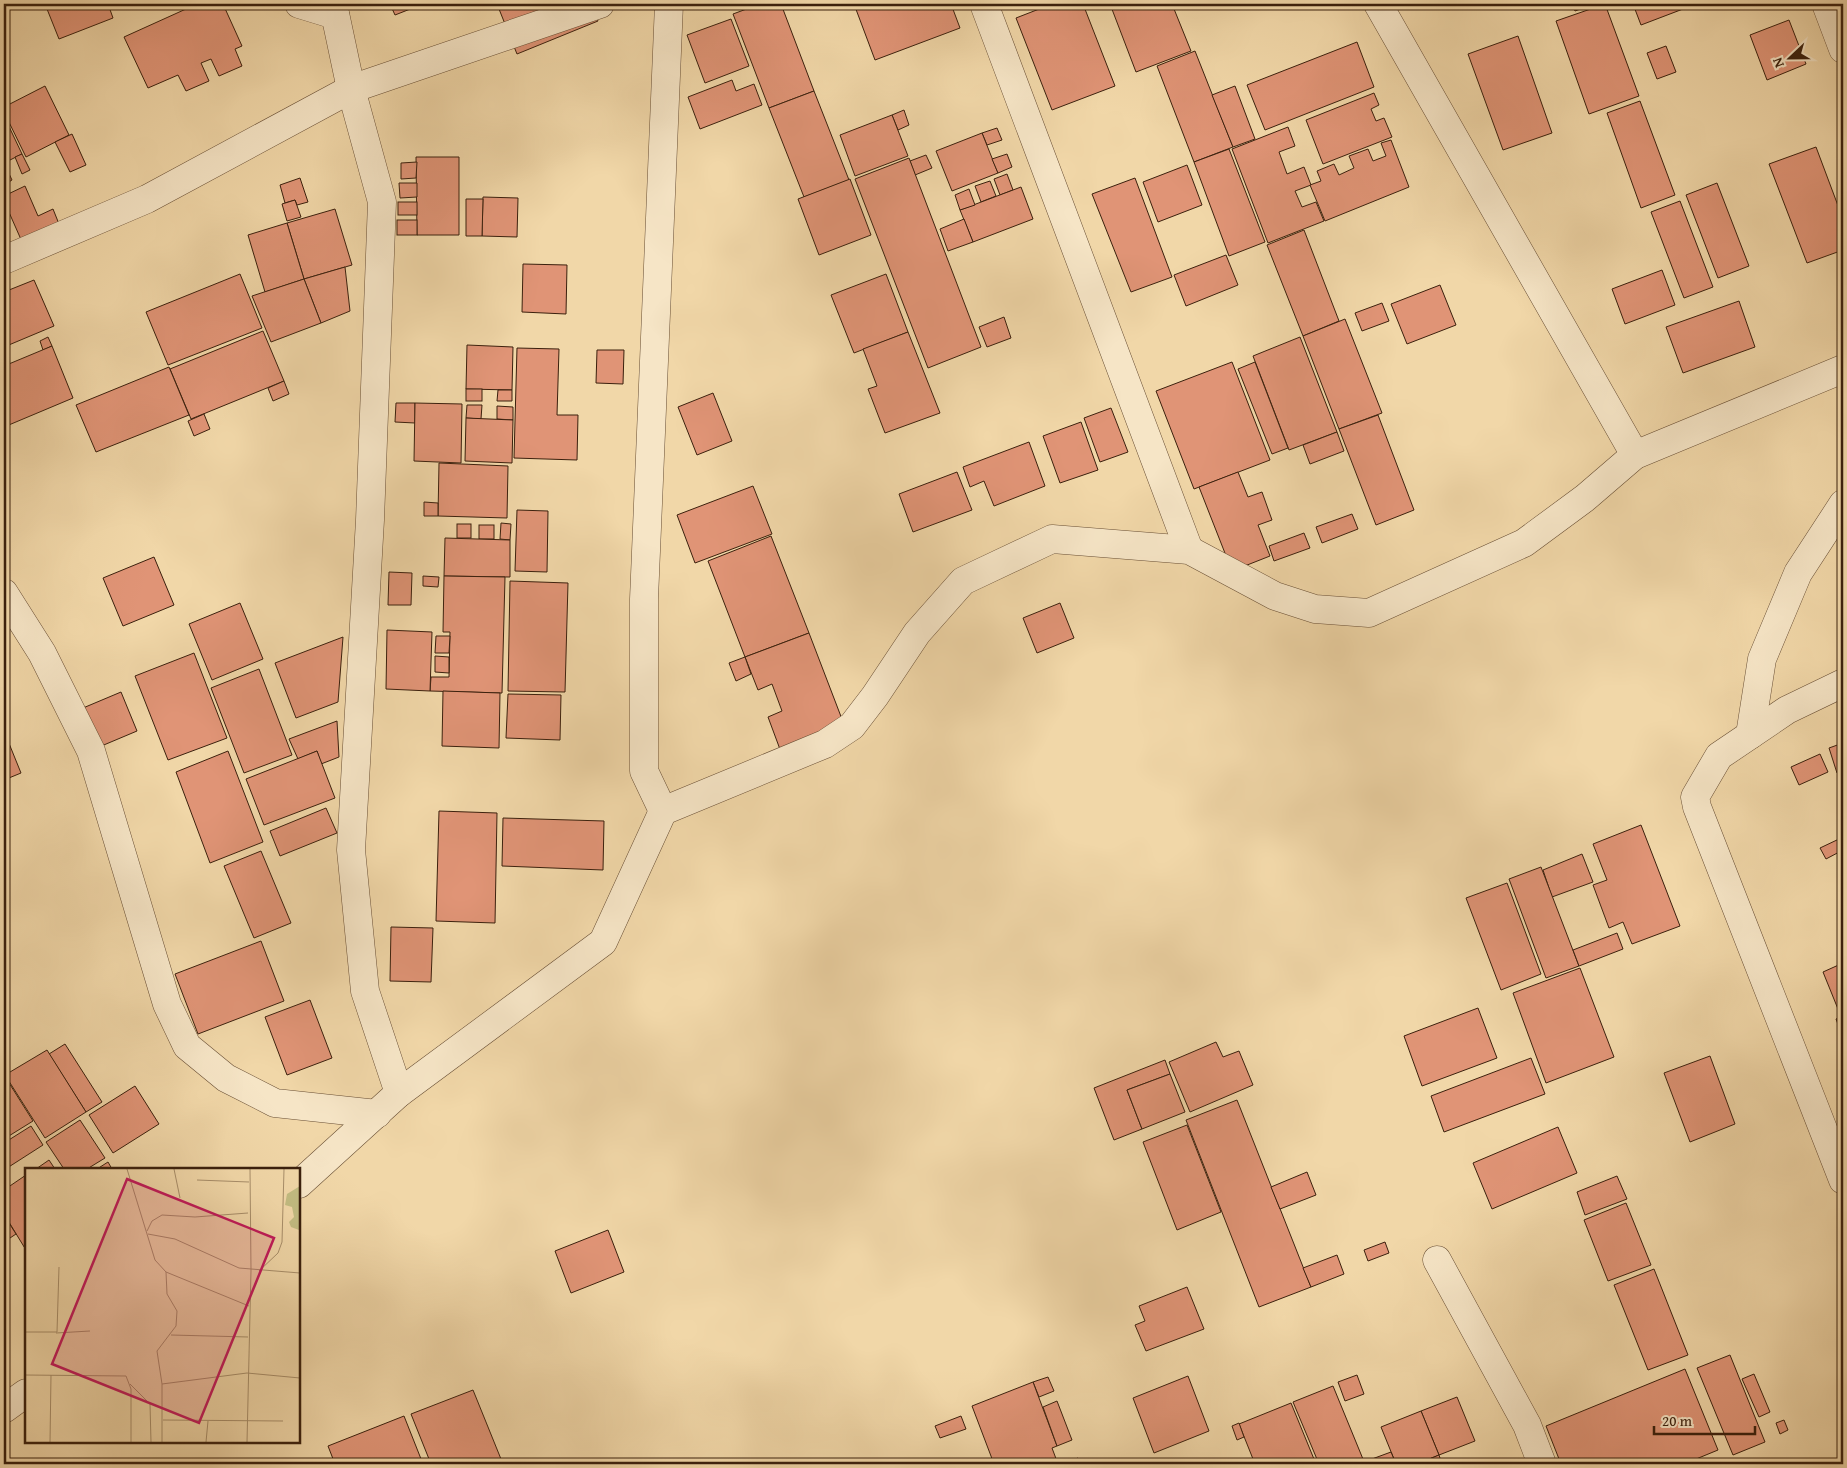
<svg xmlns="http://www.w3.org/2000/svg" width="1847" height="1468" font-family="'Gentium Book Plus',serif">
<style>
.building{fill:#e09476;stroke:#3b200d}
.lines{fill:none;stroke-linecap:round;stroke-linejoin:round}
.minor-casing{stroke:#684e34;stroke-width:29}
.minor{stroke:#f6e5c6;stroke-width:28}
.inset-road{fill:none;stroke:#a88e6a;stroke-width:1}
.view{fill:#c2185b;fill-opacity:0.15;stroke:#c2185b;stroke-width:2.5}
.inset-edge{fill:none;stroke:#3b200d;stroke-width:2.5}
</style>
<rect width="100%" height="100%" fill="#f1d7a8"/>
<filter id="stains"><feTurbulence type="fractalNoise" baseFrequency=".004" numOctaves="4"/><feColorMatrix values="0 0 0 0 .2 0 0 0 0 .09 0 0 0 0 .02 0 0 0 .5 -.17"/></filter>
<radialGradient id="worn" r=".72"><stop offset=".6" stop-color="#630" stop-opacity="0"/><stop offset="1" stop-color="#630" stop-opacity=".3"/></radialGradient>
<g class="building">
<polygon points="45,4 108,4 113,18 59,39"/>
<polygon points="197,4 223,4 242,46 235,49 242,66 219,76 211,59 201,63 209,81 186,91 178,75 148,88 124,37"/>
<polygon points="390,4 423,4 395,15"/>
<polygon points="497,4 591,4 598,21 517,54"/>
<polygon points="760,4 781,4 814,91 769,108 733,14"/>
<polygon points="854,4 951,4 960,28 875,60"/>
<polygon points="1052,4 1083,4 1115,86 1052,110 1016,18"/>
<polygon points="1110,4 1172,4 1191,51 1136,72"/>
<polygon points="1572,4 1594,4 1575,11"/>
<polygon points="1605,4 1639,96 1589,114 1556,21"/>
<polygon points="1633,4 1682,4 1683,9 1641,25"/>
<polygon points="731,19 749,66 705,83 687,35"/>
<polygon points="1789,20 1806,64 1767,80 1750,35"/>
<polygon points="1518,36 1552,133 1503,150 1468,54"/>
<polygon points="1357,42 1374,87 1265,130 1247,85"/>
<polygon points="1666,46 1676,72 1657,79 1647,53"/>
<polygon points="1195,51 1233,147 1194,162 1157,66"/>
<polygon points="732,80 736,91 754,84 762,105 700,129 688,97"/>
<polygon points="45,86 69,135 26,157 4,112 4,107"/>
<polygon points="1235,86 1255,139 1233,147 1212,95"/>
<polygon points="814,91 849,180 804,197 769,108"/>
<polygon points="1374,93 1379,105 1371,109 1376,121 1384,118 1392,137 1323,164 1306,120"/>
<polygon points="1640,101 1675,195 1641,208 1607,113"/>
<polygon points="904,110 909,125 898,130 892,115"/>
<polygon points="892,115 908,156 855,176 840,135"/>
<polygon points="4,116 22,154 4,163"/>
<polygon points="1288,127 1295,146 1279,152 1287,174 1304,167 1311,185 1295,191 1302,207 1316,202 1324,221 1268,243 1232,149"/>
<polygon points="997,128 1002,140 987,145 982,133"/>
<polygon points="982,133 998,173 952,191 936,151"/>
<polygon points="72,134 86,165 70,172 55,142"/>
<polygon points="1391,140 1409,187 1325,221 1310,185 1321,181 1317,171 1334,164 1339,175 1354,168 1349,156 1368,149 1373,161 1386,156 1381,143"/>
<polygon points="1816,147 1843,219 1843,250 1807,263 1769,164"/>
<polygon points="1229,149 1265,242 1229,256 1194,162"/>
<polygon points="22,154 30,170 22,174 15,157"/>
<polygon points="1007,154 1012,167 998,173 992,159"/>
<polygon points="926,155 932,168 915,175 910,161"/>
<polygon points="416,157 459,157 459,235 417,235"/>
<polygon points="909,158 981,347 928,368 855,179"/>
<polygon points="417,162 416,178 401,179 401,163"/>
<polygon points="4,163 12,180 4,185"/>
<polygon points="1187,165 1202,205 1158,222 1143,182"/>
<polygon points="1007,174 1013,190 1000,195 994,179"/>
<polygon points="300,178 308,202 297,205 295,200 285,203 280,185"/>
<polygon points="1135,178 1172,277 1131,292 1092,194"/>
<polygon points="850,179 871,235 819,255 798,199"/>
<polygon points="990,181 996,196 981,202 975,186"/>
<polygon points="399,183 417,183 417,197 400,198"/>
<polygon points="1717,183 1749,266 1718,278 1686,195"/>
<polygon points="25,186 38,216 53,209 61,229 23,244 4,201 4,196"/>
<polygon points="1021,187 1033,219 973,242 960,210"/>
<polygon points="969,189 975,205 960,210 955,195"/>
<polygon points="483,197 518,198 517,237 482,236"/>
<polygon points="466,199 483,199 482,236 466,236"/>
<polygon points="295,200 301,217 287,221 282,204"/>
<polygon points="1680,201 1713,287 1684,298 1651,212"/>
<rect x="398" y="202" width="19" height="13"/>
<polygon points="335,209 352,265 304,279 287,223"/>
<polygon points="964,219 973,242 948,251 940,229"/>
<rect x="397" y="220" width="20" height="15"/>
<polygon points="287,223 304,279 265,292 248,235"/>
<polygon points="1304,230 1339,321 1303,336 1267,245"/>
<polygon points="1226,255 1238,285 1186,306 1174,275"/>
<polygon points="523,264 567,265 566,314 522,312"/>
<polygon points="345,267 350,311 321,323 304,279"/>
<polygon points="1662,270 1675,305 1625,324 1612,289"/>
<polygon points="240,274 262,328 168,365 146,312"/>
<polygon points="886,274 908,332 854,353 831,295"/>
<polygon points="304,279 321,323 271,342 252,296"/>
<polygon points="34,280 54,326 4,347 4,292"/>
<polygon points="1440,285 1456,325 1407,344 1391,304"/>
<polygon points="1739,301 1755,347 1683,373 1666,327"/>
<polygon points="1382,303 1389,321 1362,331 1355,313"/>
<polygon points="1004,317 1011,338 987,347 979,327"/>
<polygon points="1345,319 1382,413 1339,429 1303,336"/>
<polygon points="263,331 284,381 191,419 170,369"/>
<polygon points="908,332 940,413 885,433 868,389 877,386 863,349"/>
<polygon points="48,337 52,346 43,350 40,341"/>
<polygon points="1300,337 1337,432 1289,450 1253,356"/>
<polygon points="467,345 513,347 512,390 466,389"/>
<polygon points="52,346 73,398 4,427 4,366"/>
<polygon points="517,348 559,349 557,415 578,415 577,460 514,458"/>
<polygon points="597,350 624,350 623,384 596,383"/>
<polygon points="1232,362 1270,460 1194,489 1156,391"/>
<polygon points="1255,362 1288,448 1272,454 1238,369"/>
<polygon points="169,367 189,415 96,452 76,405"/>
<polygon points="284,381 289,394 273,401 268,388"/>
<rect x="466" y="389" width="16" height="12"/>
<polygon points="498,390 512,390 512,401 497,401"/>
<polygon points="713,393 732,441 697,455 678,407"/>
<polygon points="396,403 415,403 415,423 395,422"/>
<polygon points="415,403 462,404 461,463 414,461"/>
<polygon points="467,405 482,405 481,419 466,418"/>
<polygon points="497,406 513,407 513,420 497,419"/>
<polygon points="1111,408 1128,452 1100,462 1084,418"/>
<polygon points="204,414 210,429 194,436 188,421"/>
<polygon points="1378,415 1414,510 1376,525 1339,429"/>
<polygon points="466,418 513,420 512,463 465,461"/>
<polygon points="1081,422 1098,470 1060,483 1043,436"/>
<polygon points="1337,432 1344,451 1310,464 1303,445"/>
<polygon points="1029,442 1045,486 994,506 984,481 970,487 963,467"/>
<polygon points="439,463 508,466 507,518 438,516"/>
<polygon points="957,472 972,510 913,532 899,494"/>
<polygon points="1238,472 1248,497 1262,492 1272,520 1258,525 1270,556 1232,571 1199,487"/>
<polygon points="753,486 772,534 695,563 677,515"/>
<polygon points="424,502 438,503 438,516 424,516"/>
<polygon points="517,510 548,511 547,572 515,571"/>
<polygon points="1352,514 1358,529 1322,543 1316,527"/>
<polygon points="501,523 511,524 510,540 500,539"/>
<rect x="457" y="524" width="14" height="14"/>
<rect x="479" y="525" width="15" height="14"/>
<polygon points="1304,533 1310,548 1274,561 1269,546"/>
<polygon points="771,536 809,633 745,657 708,561"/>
<polygon points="445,538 510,540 510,577 444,576"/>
<polygon points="154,557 174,605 123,626 103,578"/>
<polygon points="389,572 412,573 411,605 388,605"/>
<polygon points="423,576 439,577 438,587 423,586"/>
<polygon points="444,576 505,577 502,693 430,691 431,677 449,677 450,632 443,632"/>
<polygon points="510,581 568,583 565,692 508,691"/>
<polygon points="240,603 263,659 212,680 189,624"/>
<polygon points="1060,603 1074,638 1037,653 1023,618"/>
<polygon points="387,630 432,632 430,691 386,689"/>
<polygon points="809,633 845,727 781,752 768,717 782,711 772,684 758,690 745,657"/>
<polygon points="436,636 450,636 449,653 435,653"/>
<polygon points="343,637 338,702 296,718 275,663"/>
<polygon points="194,653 227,738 168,760 135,676"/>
<polygon points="435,656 449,657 449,673 435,672"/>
<polygon points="745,657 751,674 736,681 729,663"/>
<polygon points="259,669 292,755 244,773 211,688"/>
<polygon points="443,691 500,693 499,748 442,746"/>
<polygon points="121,692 137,731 99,747 83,708"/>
<polygon points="508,694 561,695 560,740 506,738"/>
<polygon points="337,721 339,757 321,764 317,751 298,759 289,739"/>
<polygon points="4,731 21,773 4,780"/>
<polygon points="1843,743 1843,770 1837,773 1829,748"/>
<polygon points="228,751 263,842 210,863 176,772"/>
<polygon points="317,751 335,798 264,825 246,779"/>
<polygon points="1820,754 1828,772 1799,785 1791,767"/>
<polygon points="326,808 337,833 280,856 270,831"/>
<polygon points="439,811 497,813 495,923 436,921"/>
<polygon points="503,818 604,821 603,870 502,866"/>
<polygon points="1641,825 1680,926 1632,944 1623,922 1609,928 1593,885 1607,880 1593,844"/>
<polygon points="1839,839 1843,850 1826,859 1820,848"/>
<polygon points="261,851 291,923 254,938 224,866"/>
<polygon points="1582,854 1593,882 1552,897 1543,870"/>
<polygon points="1541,867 1579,966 1546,978 1509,879"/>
<polygon points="1507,883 1541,974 1501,990 1466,898"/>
<polygon points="391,927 433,928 431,982 390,981"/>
<polygon points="1617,933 1623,949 1579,966 1573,950"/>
<polygon points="261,941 284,1001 198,1034 175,974"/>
<polygon points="1843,963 1843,1013 1840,1014 1823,972"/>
<polygon points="1580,968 1614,1057 1546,1083 1513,993"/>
<polygon points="310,1000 332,1058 287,1075 265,1017"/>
<polygon points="1478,1008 1497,1058 1422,1086 1404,1036"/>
<polygon points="1843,1016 1843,1038 1836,1019"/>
<polygon points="1216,1042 1223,1057 1239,1051 1253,1085 1190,1112 1169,1062"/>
<polygon points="65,1044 102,1102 86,1112 49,1054"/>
<polygon points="47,1050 86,1112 45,1138 5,1075"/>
<polygon points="1710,1056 1735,1124 1690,1142 1664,1073"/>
<polygon points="1531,1058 1545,1094 1444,1132 1431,1096"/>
<polygon points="1165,1060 1170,1074 1127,1090 1142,1129 1114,1140 1094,1088"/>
<polygon points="1170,1074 1185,1112 1142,1129 1127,1090"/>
<polygon points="4,1075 33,1121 4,1139"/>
<polygon points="135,1086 159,1124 113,1153 89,1115"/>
<polygon points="1237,1100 1311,1287 1259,1307 1186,1120"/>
<polygon points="80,1120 105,1158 87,1169 64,1169 46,1142"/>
<polygon points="1187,1125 1221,1212 1177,1230 1143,1142"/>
<polygon points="31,1126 43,1145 4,1170 4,1143"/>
<polygon points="1558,1127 1577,1173 1492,1209 1473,1163"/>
<polygon points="49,1160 55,1169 36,1169"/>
<polygon points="108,1162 112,1169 97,1169"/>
<polygon points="1307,1172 1316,1195 1280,1209 1271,1187"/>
<polygon points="26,1175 26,1250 4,1214 4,1190"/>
<polygon points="1617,1176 1627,1199 1585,1215 1577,1192"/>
<polygon points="1626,1203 1651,1265 1608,1281 1584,1220"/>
<polygon points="9,1223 16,1234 7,1240 4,1235 4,1226"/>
<polygon points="608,1230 624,1272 571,1293 555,1251"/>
<polygon points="1385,1242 1389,1253 1368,1261 1364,1250"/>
<polygon points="1337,1255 1344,1274 1311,1287 1303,1268"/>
<polygon points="1654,1269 1688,1355 1648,1370 1614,1285"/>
<polygon points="4,1282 9,1290 4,1293"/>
<polygon points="1187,1287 1204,1329 1146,1351 1135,1325 1145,1321 1139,1306"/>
<polygon points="1730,1355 1765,1442 1733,1455 1697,1368"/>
<polygon points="1685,1369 1718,1450 1684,1464 1561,1464 1546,1426"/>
<polygon points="1754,1374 1770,1412 1759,1417 1742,1379"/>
<polygon points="1357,1375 1364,1394 1345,1401 1338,1382"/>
<polygon points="1188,1376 1209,1431 1154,1453 1133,1398"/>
<polygon points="1048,1377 1054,1391 1039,1397 1033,1382"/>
<polygon points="1033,1382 1057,1446 1052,1448 1058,1464 994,1464 972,1406"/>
<polygon points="1333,1386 1365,1464 1319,1464 1293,1402"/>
<polygon points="473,1390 503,1464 431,1464 411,1414"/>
<polygon points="1457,1397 1475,1441 1439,1455 1421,1411"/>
<polygon points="1057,1401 1072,1440 1057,1446 1043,1407"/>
<polygon points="1291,1403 1316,1464 1255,1464 1239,1424"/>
<polygon points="1421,1411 1439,1455 1417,1464 1396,1464 1381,1427"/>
<polygon points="404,1416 423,1464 335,1464 328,1446"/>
<polygon points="961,1416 966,1429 940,1438 935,1426"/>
<polygon points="1784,1420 1788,1430 1780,1434 1776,1423"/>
<polygon points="1239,1423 1244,1437 1237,1440 1232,1426"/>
<polygon points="1391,1452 1396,1464 1374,1464 1372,1459"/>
<polygon points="1439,1455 1442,1464 1417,1464"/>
<polygon points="1078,1458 1080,1464 1061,1464"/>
</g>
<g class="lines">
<g class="minor-casing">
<g id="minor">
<polyline points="299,4 335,15"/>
<polyline points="333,4 351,89 382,202 370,520 351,850 365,991 399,1093"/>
<polyline points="984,4 1189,550"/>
<polyline points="1378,4 1635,455"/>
<polyline points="1826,4 1843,49"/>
<polyline points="4,260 147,199 351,89 600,4"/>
<polyline points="4,593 42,653 91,751 167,1004 187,1046 226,1078 275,1103 377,1114"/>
<polyline points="1843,683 1787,710 1719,756 1695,797 1697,807 1843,1180"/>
<polyline points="1750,735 1762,659 1798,573 1843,504"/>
<polyline points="663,811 644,771 644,599 669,4"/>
<polyline points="299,1184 399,1093 603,942 663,811 825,744 852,726 875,696 917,633 963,581 1052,539 1189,550 1275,596 1315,609 1369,613 1524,543 1585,498 1635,455 1843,369"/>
<polyline points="1437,1260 1527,1425 1542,1464"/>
<polyline points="4,1409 26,1393"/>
</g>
</g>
<use href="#minor" class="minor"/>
</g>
<g transform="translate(25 1168)">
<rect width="275" height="275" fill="#f1d7a8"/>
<path d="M275,18V86L274,62L266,59L264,54L269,49L267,39L260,37L262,26Z" fill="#c2bc82"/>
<path class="inset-road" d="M102,1L130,92L141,104L142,126L152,143L151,158L132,183L137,216V274M149,1L155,30M172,12L224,14M122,63L127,53L137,47L170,49L223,45M123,66L150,71L214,100L275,105M234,103L253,85L257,74L259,1M141,104L224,138M0,164H32L34,99M31,165L65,163M146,167L223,169M0,207L101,208L106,221V274M105,216L125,236L126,274M137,216L222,205L275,210M138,252L258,253M25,274L26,207M181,274L183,253M222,274L226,102L225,1"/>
<path class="view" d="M102,11L249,70L174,255L27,196Z"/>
<rect width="275" height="275" class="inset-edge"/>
</g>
<rect width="1847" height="1468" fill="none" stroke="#f1d7a8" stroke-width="20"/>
<rect x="5" y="5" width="1837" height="1458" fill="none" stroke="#3b200d" stroke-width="2.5"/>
<rect x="10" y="10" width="1827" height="1448" fill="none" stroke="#3b200d"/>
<g transform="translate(1790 58) rotate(248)" stroke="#f6e5c6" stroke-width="4" paint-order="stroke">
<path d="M0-4L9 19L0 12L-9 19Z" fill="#3b200d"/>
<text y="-8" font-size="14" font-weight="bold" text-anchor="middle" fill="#3b200d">N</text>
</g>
<path d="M1654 1426v8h101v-8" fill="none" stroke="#3b200d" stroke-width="2.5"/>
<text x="1662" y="1426" font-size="15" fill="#3b200d" stroke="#f6e5c6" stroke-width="4" paint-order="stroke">20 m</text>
<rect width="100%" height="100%" filter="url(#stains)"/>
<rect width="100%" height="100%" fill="url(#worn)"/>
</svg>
